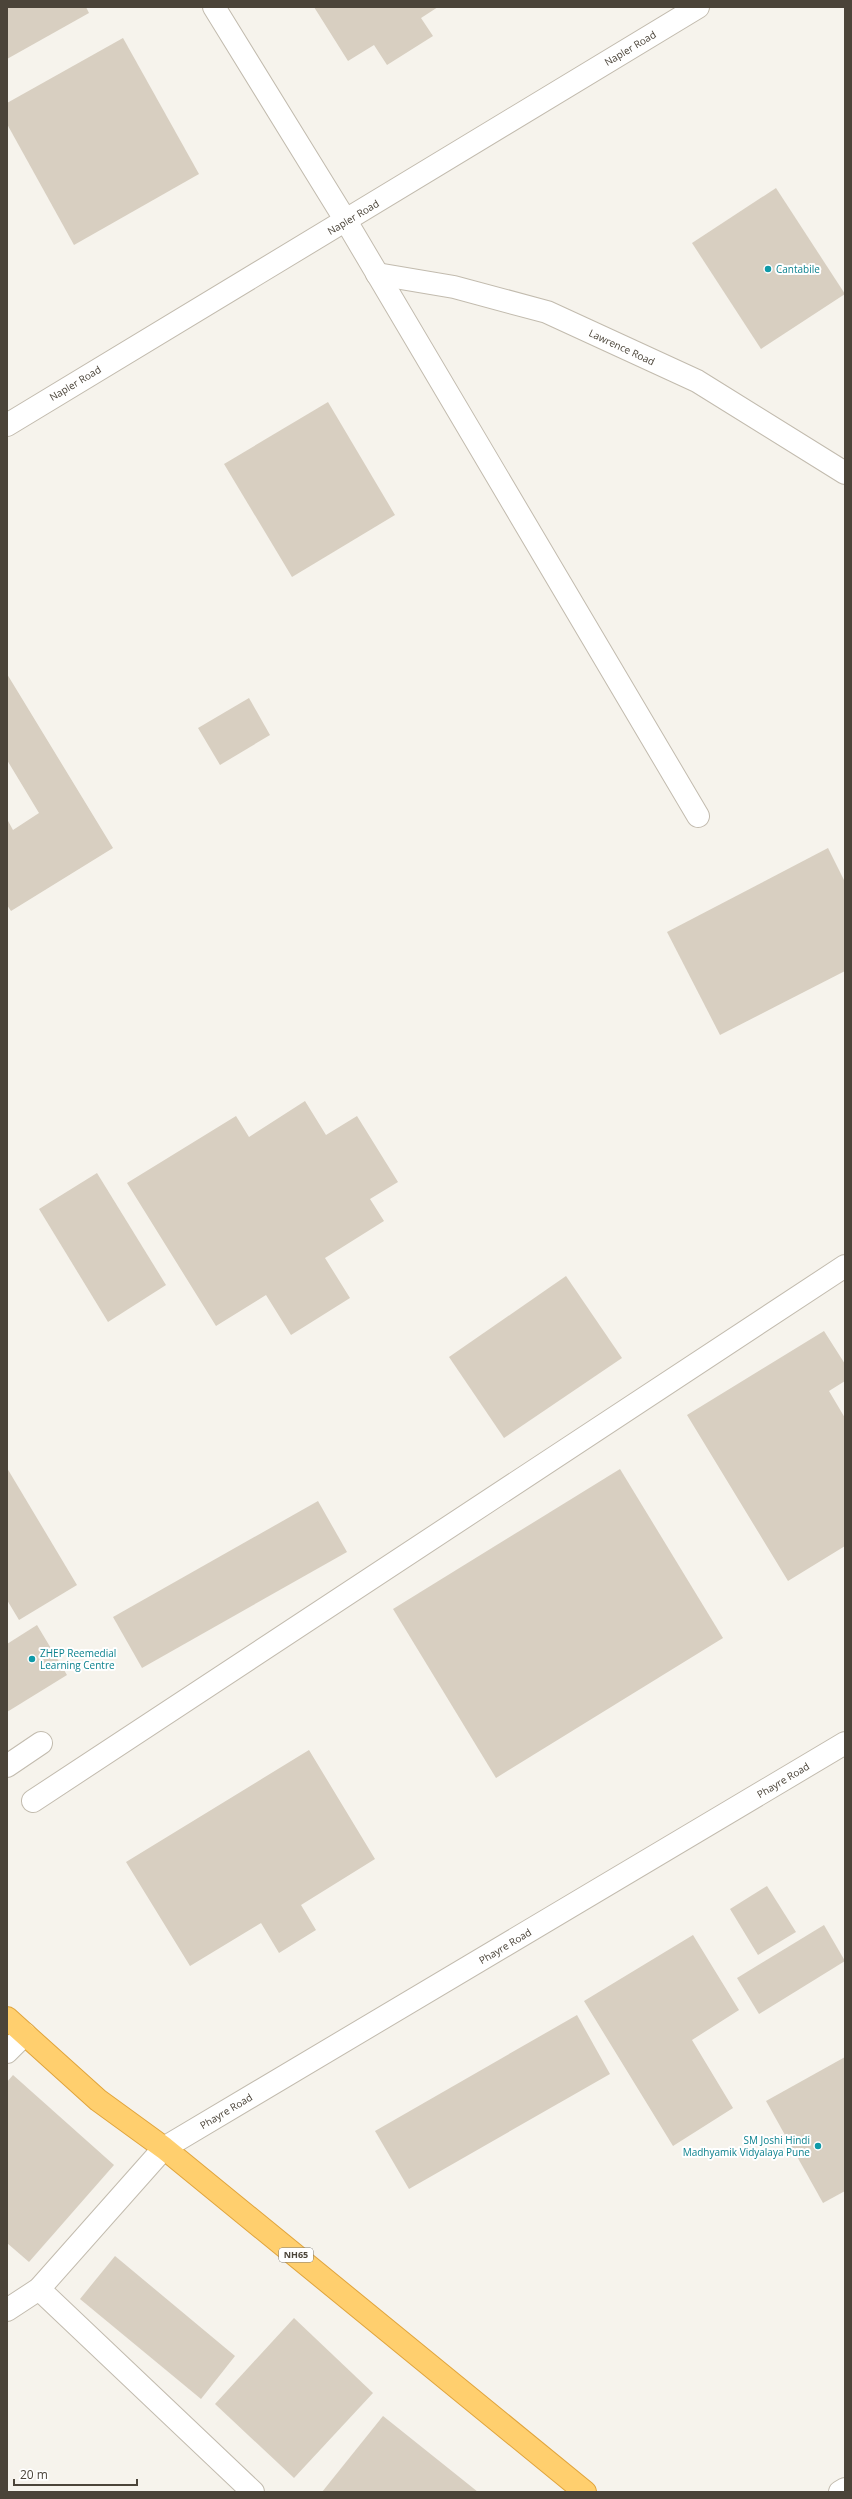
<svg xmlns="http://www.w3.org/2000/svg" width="852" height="2499" font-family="'Open Sans',sans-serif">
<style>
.building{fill:#d8cfc1}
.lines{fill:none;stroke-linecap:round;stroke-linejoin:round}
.minor-casing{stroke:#c2bbae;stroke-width:24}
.highway-casing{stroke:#e0a43c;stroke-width:24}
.minor{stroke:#fff;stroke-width:22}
.highway{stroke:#ffcf6e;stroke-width:22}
.culture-dot{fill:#0f9aa8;stroke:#fff;stroke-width:1.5}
.labels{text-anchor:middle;stroke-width:4;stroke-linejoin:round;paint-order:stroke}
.shield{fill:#fff;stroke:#817c74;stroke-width:1}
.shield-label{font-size:9px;font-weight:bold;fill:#4b4439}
.street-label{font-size:10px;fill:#4b4439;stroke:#fff}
.culture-label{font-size:10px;fill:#0d838f;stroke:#fff;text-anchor:start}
</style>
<rect width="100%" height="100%" fill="#f6f3ec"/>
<g class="building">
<polygon points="7,7 86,7 89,13 7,59"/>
<polygon points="314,7 438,7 421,18 433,36 387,65 374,45 348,61"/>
<polygon points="123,38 199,174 74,245 7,124 7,103"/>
<polygon points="776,188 845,294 761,349 692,243"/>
<polygon points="328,402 395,515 292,577 224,464"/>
<polygon points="7,674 113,848 11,911 7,905 7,819 13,830 39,813 7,760"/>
<polygon points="249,698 270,735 220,765 198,728"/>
<polygon points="828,848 845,882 845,971 720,1035 667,932"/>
<polygon points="305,1101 326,1135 357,1116 398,1182 370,1199 384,1221 325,1258 350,1298 291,1335 266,1295 216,1326 127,1183 236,1116 249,1137"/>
<polygon points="97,1173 166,1285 108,1322 39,1209"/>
<polygon points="566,1276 622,1358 504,1438 449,1357"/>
<polygon points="824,1331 845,1364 845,1381 829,1391 845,1418 845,1546 788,1581 687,1415"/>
<polygon points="7,1468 77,1585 19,1620 7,1600"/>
<polygon points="620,1469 723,1638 496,1778 393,1609"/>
<polygon points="318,1501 347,1552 142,1668 113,1617"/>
<polygon points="37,1625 67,1675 7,1712 7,1644"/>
<polygon points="309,1750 375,1859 301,1905 316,1930 279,1953 261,1923 190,1966 126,1862"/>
<polygon points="767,1886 796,1932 758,1955 730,1909"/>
<polygon points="824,1925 845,1961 759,2014 737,1978"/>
<polygon points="693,1935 739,2010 692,2040 733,2108 673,2146 584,2001"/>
<polygon points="577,2015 610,2074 409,2189 375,2131"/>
<polygon points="845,2057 845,2191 823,2203 766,2101"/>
<polygon points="13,2075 114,2165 29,2262 7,2243 7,2082"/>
<polygon points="115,2256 235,2356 201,2399 80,2299"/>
<polygon points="294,2318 373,2393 294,2478 215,2404"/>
<polygon points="383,2416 478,2492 322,2492"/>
</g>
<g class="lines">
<g class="minor-casing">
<g id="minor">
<polyline points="214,7 346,221 698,816"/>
<polyline points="377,274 454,287 547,312 697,381 845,473"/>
<polyline points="7,425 698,7"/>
<polyline points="7,1766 41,1743"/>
<polyline points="33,1801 845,1266"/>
<polyline points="7,2052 25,2034"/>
<polyline points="39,2289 253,2492"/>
<polyline points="7,2310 39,2289 164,2148 845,1743"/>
<polyline points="840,2492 845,2489"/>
</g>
</g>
<g class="highway-casing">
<polyline id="highway" points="7,2018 98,2100 164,2148 585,2492"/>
</g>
<use href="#minor" class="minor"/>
<use href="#highway" class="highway"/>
</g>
<g class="culture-dot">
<circle cx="768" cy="269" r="4"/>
<circle cx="32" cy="1659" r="4"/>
<circle cx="818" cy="2146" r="4"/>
</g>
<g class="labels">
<rect class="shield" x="279" y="2248" width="34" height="14" rx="3"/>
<g class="shield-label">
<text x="296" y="2258">NH65</text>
</g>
<g class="street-label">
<text transform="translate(630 48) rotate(-31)" y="4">Napler Road</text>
<text transform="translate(353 217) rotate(-31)" y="4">Napler Road</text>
<text transform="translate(622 347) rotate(25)" y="4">Lawrence Road</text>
<text transform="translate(75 383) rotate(-31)" y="4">Napler Road</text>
<text transform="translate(783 1780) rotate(-31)" y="4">Phayre Road</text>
<text transform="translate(505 1946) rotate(-31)" y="4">Phayre Road</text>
<text transform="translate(226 2111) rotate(-31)" y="4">Phayre Road</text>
</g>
<g class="culture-label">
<text x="776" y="273">Cantabile</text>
<text x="40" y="1657">ZHEP Reemedial<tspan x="40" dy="12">Learning Centre</tspan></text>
<text x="810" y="2144" text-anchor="end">SM Joshi Hindi<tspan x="810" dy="12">Madhyamik Vidyalaya Pune</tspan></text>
</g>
</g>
<rect width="852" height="2499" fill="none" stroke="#4b4439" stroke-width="16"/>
<path d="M14 2479v6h123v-6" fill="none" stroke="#4b4439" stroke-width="2"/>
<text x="20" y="2479" font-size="12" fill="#4b4439" stroke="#ffffff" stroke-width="3" paint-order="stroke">20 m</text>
</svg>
